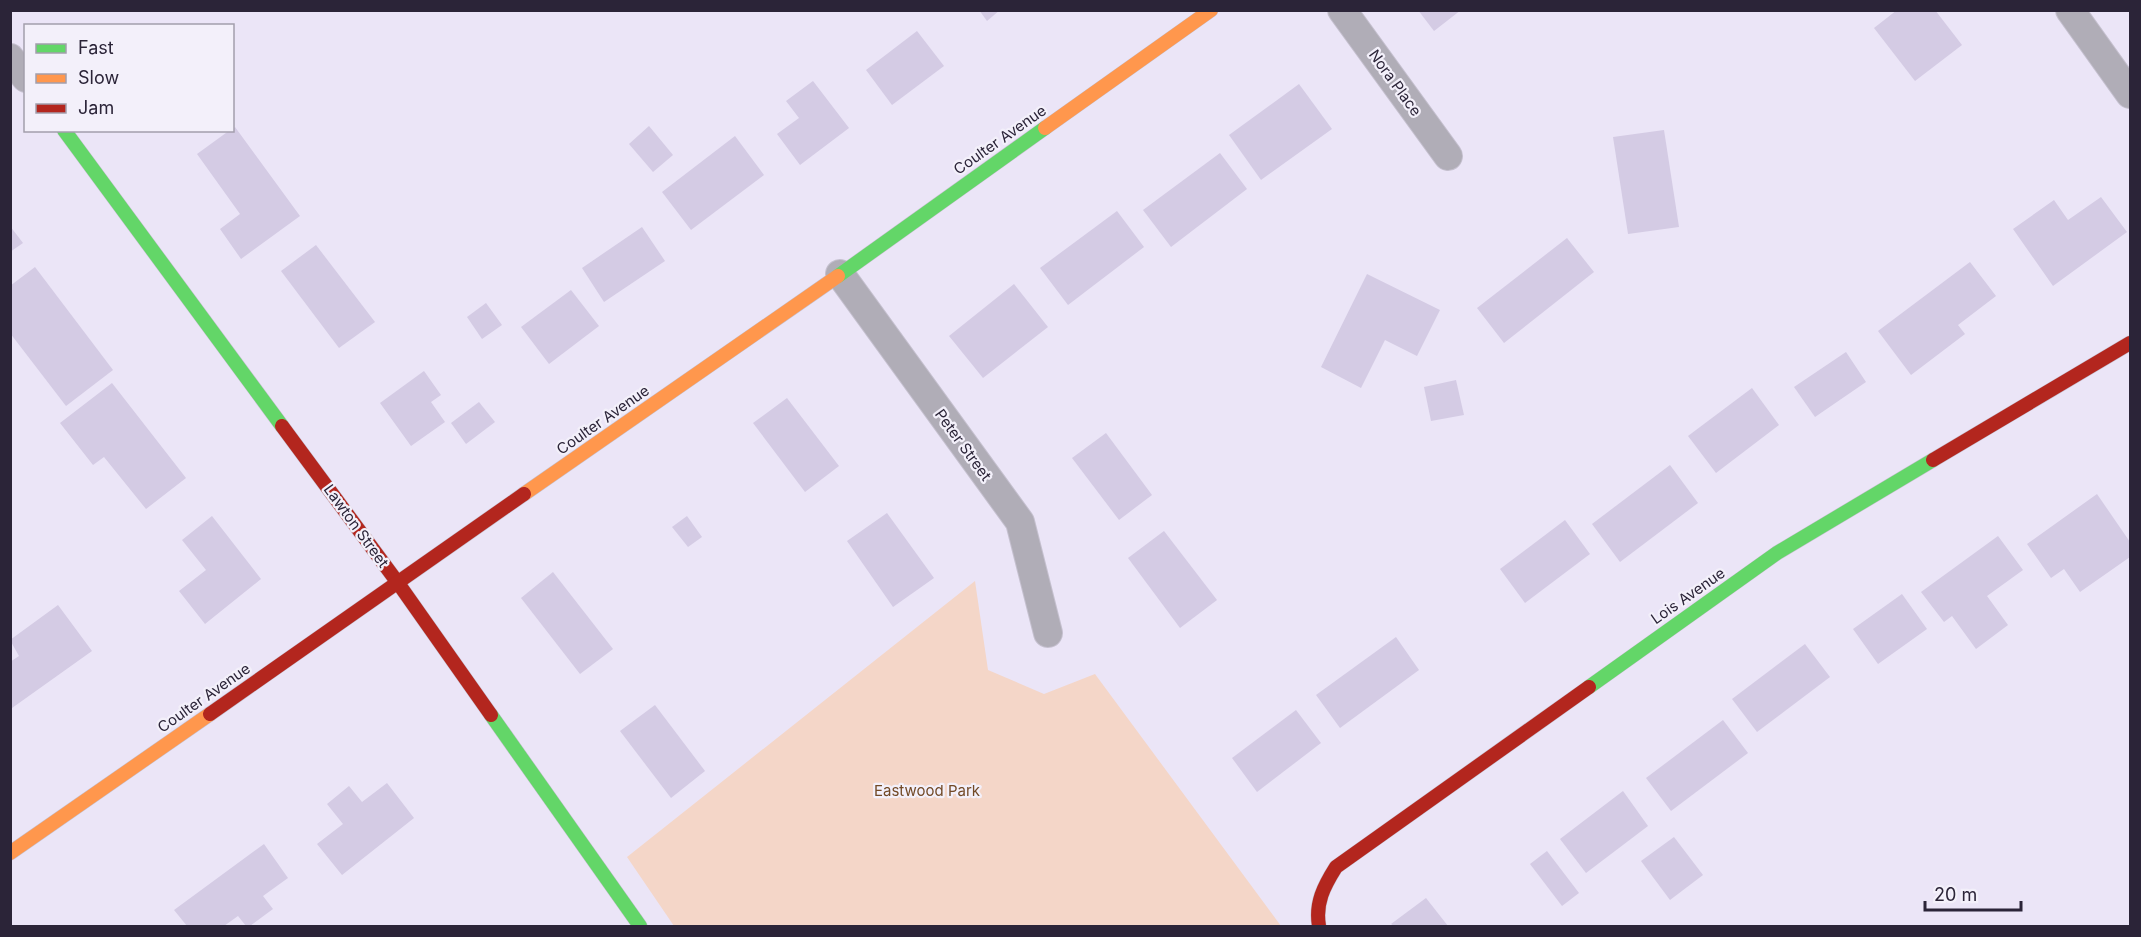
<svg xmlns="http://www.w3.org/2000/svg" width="2141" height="937" font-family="Inter,sans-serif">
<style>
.green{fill:#f4d6c8}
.building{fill:#d4cbe4}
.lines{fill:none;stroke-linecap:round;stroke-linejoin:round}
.street-casing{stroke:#c5c0cf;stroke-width:30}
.fast-casing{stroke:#c5c0cf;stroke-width:15}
.slow-casing{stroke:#c5c0cf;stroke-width:15}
.jam-casing{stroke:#c5c0cf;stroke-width:15}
.street{stroke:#b0adb7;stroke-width:28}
.fast{stroke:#63d668;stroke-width:14}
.slow{stroke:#ff974d;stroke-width:14}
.jam{stroke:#b3261e;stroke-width:14}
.labels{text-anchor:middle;stroke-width:4.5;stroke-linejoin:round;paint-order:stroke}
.street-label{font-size:15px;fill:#2b2438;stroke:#f3f0fa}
.park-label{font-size:15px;fill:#724926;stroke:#f3f0fa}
</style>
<rect width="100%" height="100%" fill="#ebe5f7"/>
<polygon class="green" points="975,581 988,670 1044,694 1095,674 1281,926 674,926 627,857"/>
<g class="building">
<polygon points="979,10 1000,10 987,21"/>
<polygon points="1418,10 1461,10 1434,31"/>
<polygon points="1897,10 1935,10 1962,45 1915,81 1874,28"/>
<polygon points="917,31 944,66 892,105 866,70"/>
<polygon points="813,81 849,128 800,165 777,134 799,118 786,101"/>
<polygon points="1299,84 1332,129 1261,180 1229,135"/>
<polygon points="649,126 673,155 653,172 629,144"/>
<polygon points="235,127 300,216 241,259 220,229 240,214 197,154 230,130 232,130"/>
<polygon points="1664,130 1679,227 1628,234 1613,137"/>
<polygon points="735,136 764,175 691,230 662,192"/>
<polygon points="1220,153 1247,189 1171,247 1143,210"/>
<polygon points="2101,197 2127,232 2053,286 2013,229 2054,200 2068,220"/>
<polygon points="1117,211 1144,247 1068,305 1040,268"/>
<polygon points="10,226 23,243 10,252"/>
<polygon points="642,227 665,261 604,302 582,268"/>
<polygon points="1567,238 1594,272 1504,343 1477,308"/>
<polygon points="316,245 375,322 339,348 281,271"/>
<polygon points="1970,262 1996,296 1958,325 1965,334 1911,375 1878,331"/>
<polygon points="35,267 113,370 66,406 10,333 10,286"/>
<polygon points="1367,274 1440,310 1417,356 1385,340 1361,388 1321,367"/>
<polygon points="1014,284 1048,327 983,378 949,336"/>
<polygon points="571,290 599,326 549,364 521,327"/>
<polygon points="486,303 502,325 482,339 467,317"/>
<polygon points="1846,352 1866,382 1815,417 1794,387"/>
<polygon points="424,371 441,395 431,402 445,422 411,446 380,403"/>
<polygon points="1456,380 1464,415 1431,421 1424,387"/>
<polygon points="112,383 186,478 146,509 104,457 93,465 60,423"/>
<polygon points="1752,388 1779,425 1716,473 1688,436"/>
<polygon points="787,398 839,466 805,492 753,423"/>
<polygon points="479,402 495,422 466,444 451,423"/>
<polygon points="1106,433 1152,495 1119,520 1072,458"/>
<polygon points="1670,465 1698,503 1620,562 1592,524"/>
<polygon points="2097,494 2130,542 2130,557 2080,592 2064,569 2051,578 2027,544"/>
<polygon points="887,513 934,578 893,607 847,541"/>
<polygon points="212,516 261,579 205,624 179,591 206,570 182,540"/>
<polygon points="687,516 702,537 688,547 672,527"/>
<polygon points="1565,520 1590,554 1525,603 1500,569"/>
<polygon points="1164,531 1217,600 1180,628 1128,558"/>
<polygon points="1998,536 2023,570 1987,596 2008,625 1976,649 1952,616 1944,622 1921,592"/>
<polygon points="553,572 613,649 580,674 521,598"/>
<polygon points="1902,594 1927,629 1878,664 1853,629"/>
<polygon points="58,605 92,651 12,708 10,706 10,662 19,656 10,640"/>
<polygon points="1396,637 1419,670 1340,728 1316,695"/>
<polygon points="1805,644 1830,677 1757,732 1732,699"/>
<polygon points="655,705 705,771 671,798 620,731"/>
<polygon points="1296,710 1321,743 1257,792 1232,758"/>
<polygon points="1723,720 1748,753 1671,811 1646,778"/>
<polygon points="387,783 414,818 342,875 317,844 343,824 327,804 349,786 362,802"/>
<polygon points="1623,791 1648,826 1586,873 1560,839"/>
<polygon points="1674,837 1703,875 1670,900 1641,861"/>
<polygon points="264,844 288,878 263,896 273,909 250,926 246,926 238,916 224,926 187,926 174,910"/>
<polygon points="1547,851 1579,893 1562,906 1530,864"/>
<polygon points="1426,898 1448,926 1394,926 1391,924"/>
</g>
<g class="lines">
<g class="street-casing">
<g id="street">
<polyline points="1342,10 1448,156"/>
<polyline points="2070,10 2130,94"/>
<polyline points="10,58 26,78"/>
<polyline points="840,274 1020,522 1048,633"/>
</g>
</g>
<g class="fast-casing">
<g id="fast">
<polyline points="64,130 282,426"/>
<polyline points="838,276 1045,128"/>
<polyline points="1589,687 1777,553 1933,460"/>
<polyline points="491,715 640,926"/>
</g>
</g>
<g class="slow-casing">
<g id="slow">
<polyline points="1045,128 1211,10"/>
<polyline points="524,494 838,276"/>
<polyline points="10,853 210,714"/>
</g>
</g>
<g class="jam-casing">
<g id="jam">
<polyline points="282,426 398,583 491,715"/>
<polyline points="1933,460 2130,343"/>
<polyline points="210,714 524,494"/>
<path d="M1319,926C1315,903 1324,886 1336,867L1589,687"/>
</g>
</g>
<use href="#street" class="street"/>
<use href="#fast" class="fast"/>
<use href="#slow" class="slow"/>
<use href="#jam" class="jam"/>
</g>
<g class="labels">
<g class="street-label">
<text transform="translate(1395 83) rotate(54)" y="5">Nora Place</text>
<text transform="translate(1000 140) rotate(-35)" y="5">Coulter Avenue</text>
<text transform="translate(603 420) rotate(-35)" y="5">Coulter Avenue</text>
<text transform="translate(963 445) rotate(54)" y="5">Peter Street</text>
<text transform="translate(356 526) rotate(54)" y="5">Lawton Street</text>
<text transform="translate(1688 596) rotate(-35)" y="5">Lois Avenue</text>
<text transform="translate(204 698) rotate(-35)" y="5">Coulter Avenue</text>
</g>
<g class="park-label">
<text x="927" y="796">Eastwood Park</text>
</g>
</g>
<rect width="2141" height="937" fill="none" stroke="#2b2438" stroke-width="24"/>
<rect x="24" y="24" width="210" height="108" fill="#f3f0fa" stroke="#a39eac" stroke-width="1.5"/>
<rect x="36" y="44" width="30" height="9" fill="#63d668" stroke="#a39eac" stroke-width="1.5"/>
<text x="78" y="54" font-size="18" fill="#2b2438">Fast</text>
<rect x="36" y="74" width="30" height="9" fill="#ff974d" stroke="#a39eac" stroke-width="1.5"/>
<text x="78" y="84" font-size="18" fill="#2b2438">Slow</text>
<rect x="36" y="104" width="30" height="9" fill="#b3261e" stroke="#a39eac" stroke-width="1.5"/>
<text x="78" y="114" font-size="18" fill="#2b2438">Jam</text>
<path d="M1925 901v9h96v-9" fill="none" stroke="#2b2438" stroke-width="3"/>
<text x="1934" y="901" font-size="18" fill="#2b2438" stroke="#f3f0fa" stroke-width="4.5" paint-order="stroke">20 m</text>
</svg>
